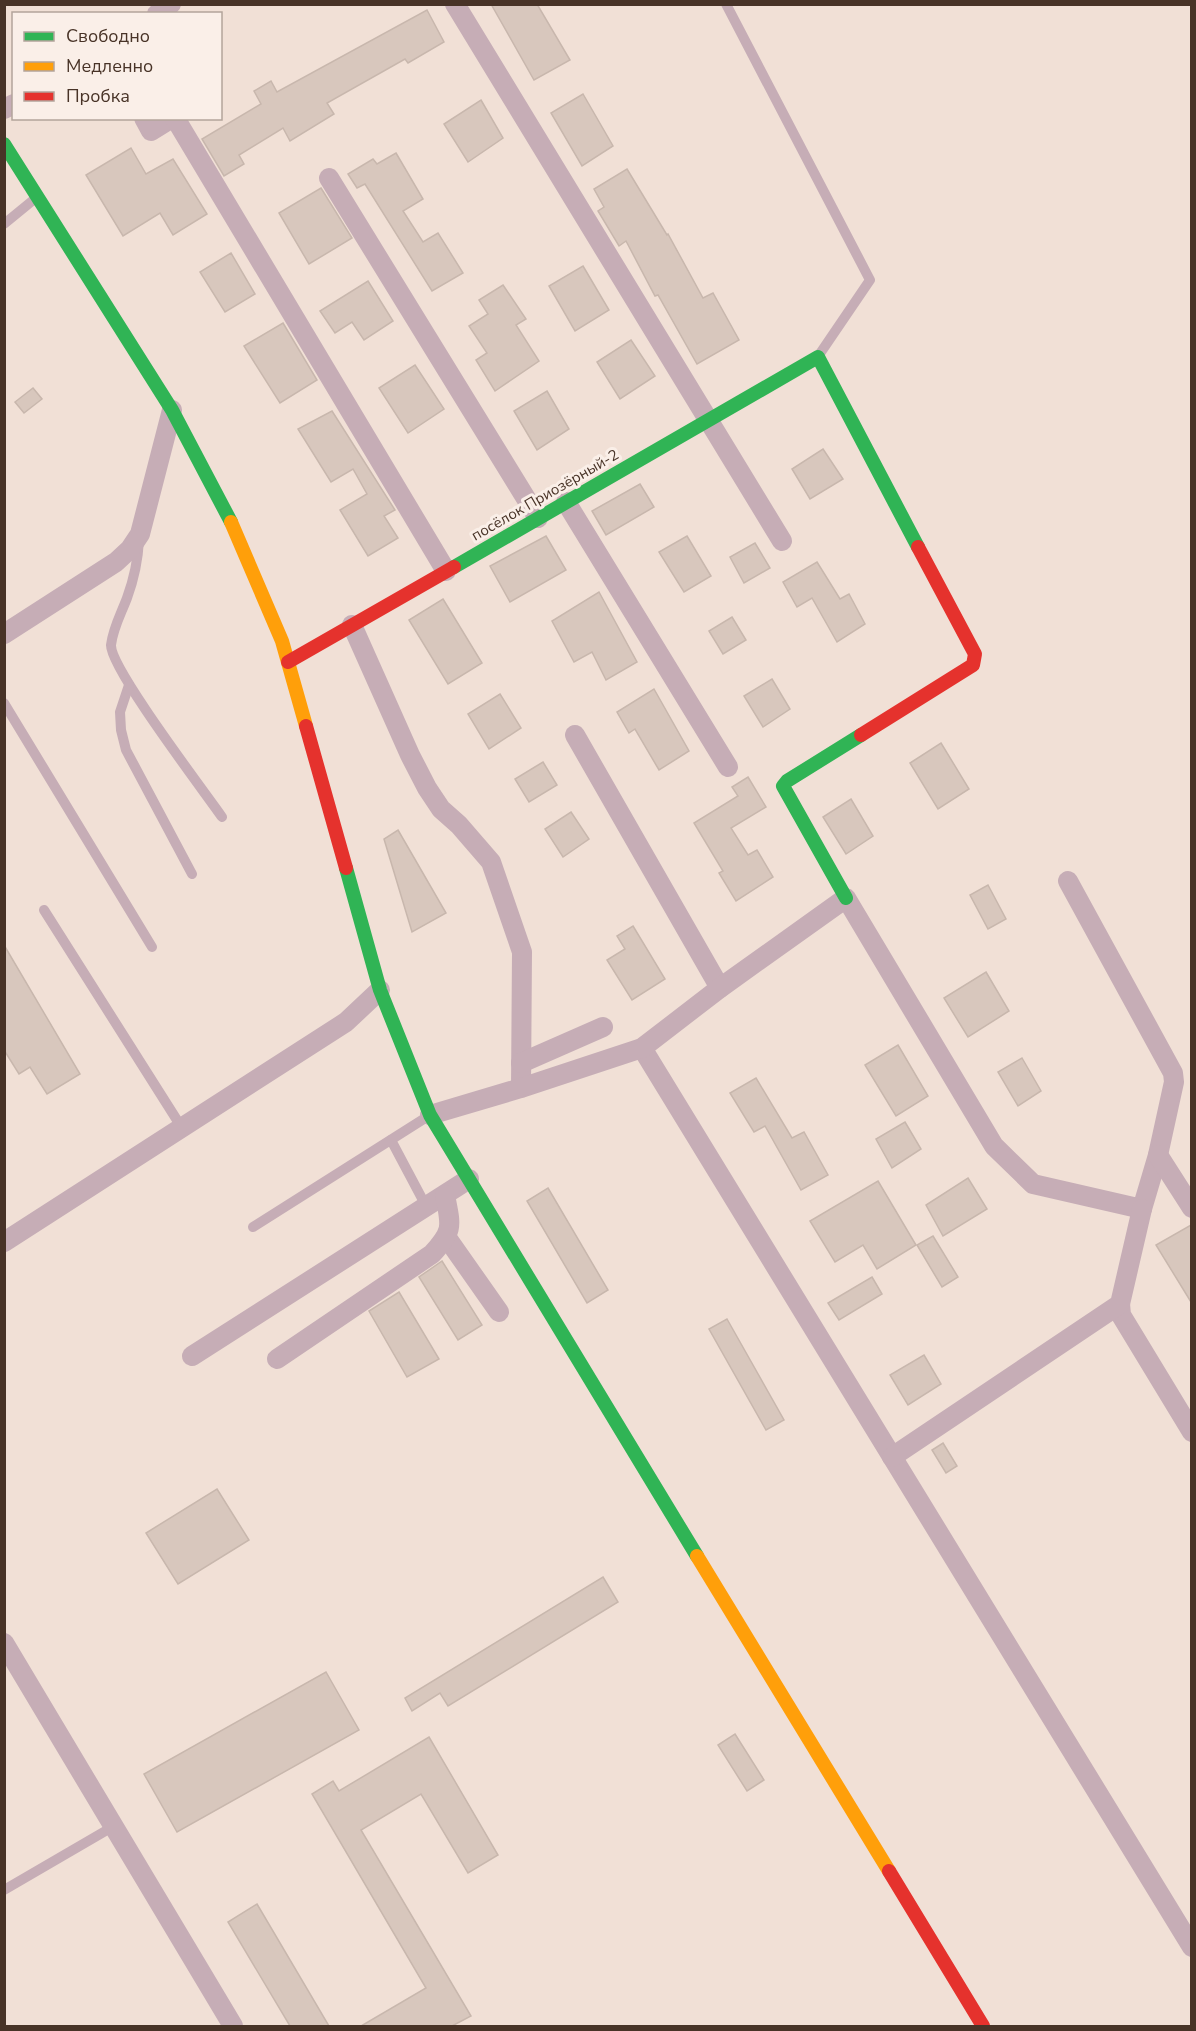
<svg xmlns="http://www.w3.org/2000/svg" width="1196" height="2031" font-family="'Nunito Sans',sans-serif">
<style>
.building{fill:#d8c7bd;stroke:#c8b7ad;stroke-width:1.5}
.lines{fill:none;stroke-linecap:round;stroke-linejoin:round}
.lane{stroke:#c6adb6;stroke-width:10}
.street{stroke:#c6adb6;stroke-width:20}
.fast{stroke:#30b455;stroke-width:14}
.slow{stroke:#ff9f0a;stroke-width:14}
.jam{stroke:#e5322d;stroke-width:14}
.labels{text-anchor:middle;stroke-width:6;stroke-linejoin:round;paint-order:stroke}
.street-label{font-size:15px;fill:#483327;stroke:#faefe8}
</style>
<rect width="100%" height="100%" fill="#f1e0d6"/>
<g class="building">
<polygon points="491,4 537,4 570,60 534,80"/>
<polygon points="427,10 444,42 408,63 405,59 327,103 334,114 290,141 283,128 239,155 244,164 224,176 202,139 261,104 254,91 271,81 277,92"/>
<polygon points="583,94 613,146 582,166 551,113"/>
<polygon points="481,100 503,138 468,162 444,124"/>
<polygon points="131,148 146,174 173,159 207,214 173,235 160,213 123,236 86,175"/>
<polygon points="396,153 423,199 403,211 423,242 438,233 463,273 432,291 365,184 357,188 348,174 373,159 377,164"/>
<polygon points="627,169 667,235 668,234 703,298 713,293 739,340 697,364 658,295 655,296 626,241 619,246 598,211 604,207 594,189"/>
<polygon points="321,188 352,238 309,264 279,213"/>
<polygon points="231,253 255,294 225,312 200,272"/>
<polygon points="583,266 609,310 575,331 549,286"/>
<polygon points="368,281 393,321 364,340 352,322 335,333 320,311"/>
<polygon points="503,285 526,319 516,325 539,361 495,391 476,360 487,353 469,326 488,314 479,300"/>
<polygon points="283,323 317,380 280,403 244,346"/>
<polygon points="631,340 655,376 620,399 597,362"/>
<polygon points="415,365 444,409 408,433 379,388"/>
<polygon points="33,388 42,399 24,413 15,402"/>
<polygon points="547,391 569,429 537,450 514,411"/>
<polygon points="332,411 395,510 384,516 398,538 368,556 340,510 367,494 353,469 331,482 298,429"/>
<polygon points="823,449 843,479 810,499 792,469"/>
<polygon points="640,484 654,507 606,535 592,511"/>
<polygon points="546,536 566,570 510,602 490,566"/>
<polygon points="687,536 711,576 684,592 659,552"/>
<polygon points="755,543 770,568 744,583 730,557"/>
<polygon points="817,562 840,599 849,594 865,624 837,642 812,598 797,607 783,582"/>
<polygon points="599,592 637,662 606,680 592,652 574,662 552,621"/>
<polygon points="443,599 482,663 448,684 409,620"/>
<polygon points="732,617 746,640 723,654 709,631"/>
<polygon points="772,679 790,709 763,727 744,696"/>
<polygon points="654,689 689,751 659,770 635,729 629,733 617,712"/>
<polygon points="500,694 521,728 489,749 468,714"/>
<polygon points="941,743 969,789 938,809 910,763"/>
<polygon points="543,762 557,785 529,802 515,779"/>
<polygon points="748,777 766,807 731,828 748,855 757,850 773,877 736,901 719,873 723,871 694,823 738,796 732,787"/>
<polygon points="851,799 873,836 846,854 823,817"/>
<polygon points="571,812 589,839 563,857 545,829"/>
<polygon points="398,830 446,913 412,932 384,839"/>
<polygon points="988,885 1006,919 988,929 970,895"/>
<polygon points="633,926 665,979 632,1000 607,960 625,949 617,936"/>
<polygon points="4,945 80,1074 47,1094 30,1067 19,1074 4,1050"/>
<polygon points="986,972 1009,1011 968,1037 944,998"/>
<polygon points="898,1045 928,1096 896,1116 865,1065"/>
<polygon points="1022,1058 1041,1091 1018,1106 998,1072"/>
<polygon points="756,1078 792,1138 804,1132 828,1175 801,1190 765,1126 754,1132 730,1093"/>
<polygon points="905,1122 921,1149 892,1168 876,1139"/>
<polygon points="968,1178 987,1209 943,1236 926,1205"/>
<polygon points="878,1181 916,1245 877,1269 863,1245 835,1262 810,1221"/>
<polygon points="548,1188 608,1290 587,1303 527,1201"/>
<polygon points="1191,1225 1191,1302 1156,1245"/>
<polygon points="933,1236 958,1277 942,1287 917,1245"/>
<polygon points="442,1261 482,1325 458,1340 419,1277"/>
<polygon points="872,1277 882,1294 839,1320 828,1303"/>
<polygon points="399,1292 439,1359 407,1377 369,1311"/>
<polygon points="727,1319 784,1420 766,1430 709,1329"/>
<polygon points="924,1355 941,1384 908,1405 890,1375"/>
<polygon points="943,1443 957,1466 946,1473 932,1450"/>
<polygon points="217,1489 249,1540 178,1584 146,1533"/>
<polygon points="603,1577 618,1602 448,1706 440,1693 412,1711 405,1698"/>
<polygon points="326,1672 359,1730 177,1832 144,1774"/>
<polygon points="735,1734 764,1780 747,1791 718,1745"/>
<polygon points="429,1737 498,1855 468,1873 421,1794 361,1830 471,2016 452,2026 361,2026 426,1988 312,1794 333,1781 339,1791"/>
<polygon points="257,1904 329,2026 290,2026 228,1922"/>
</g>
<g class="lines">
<g class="lane">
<polyline points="726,4 870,280 819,355"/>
<polyline points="4,224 37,197"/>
<path d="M139,540C138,560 134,579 127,598C121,614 113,628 111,645C110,668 204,791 222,817"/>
<polyline points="129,685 120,712 121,730 126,750 192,874"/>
<polyline points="4,703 152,947"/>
<polyline points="44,910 182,1128"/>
<polyline points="391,1140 426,1206"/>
<polyline points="253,1227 430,1115"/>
<polyline points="4,1890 114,1826"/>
</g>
<g class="street">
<polyline points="455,4 782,541"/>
<polyline points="157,14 171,4"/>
<polyline points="4,109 14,104"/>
<polyline points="144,118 151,131 172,118"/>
<polyline points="175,118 446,571"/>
<polyline points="329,178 538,518"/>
<polyline points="566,502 728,767"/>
<polyline points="352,625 410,755 427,788 441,809 459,825 491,862 522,952 521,1088"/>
<polyline points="4,634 116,562 130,549 140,534 172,410"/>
<polyline points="575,735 720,988"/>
<polyline points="642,1048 1192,1947"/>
<polyline points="521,1063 603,1027"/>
<polyline points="430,1115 521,1088 642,1048 720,988 846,898 994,1146 1033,1184 1142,1209 1158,1155 1174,1082 1173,1073 1068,881"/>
<polyline points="1158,1155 1192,1208"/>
<polyline points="447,1238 499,1312"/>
<polyline points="4,1242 346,1022 380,990"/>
<polyline points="1120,1304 1121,1315 1192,1432"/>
<polyline points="192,1356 469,1179"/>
<path d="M277,1359L432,1254C454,1230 451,1226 445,1195"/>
<polyline points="892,1457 1120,1304 1142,1209"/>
<polyline points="4,1643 233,2026"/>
</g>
<g class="fast">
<polyline points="4,144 172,410 231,522"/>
<polyline points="454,567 818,357 918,547"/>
<polyline points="346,868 380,990 430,1115 697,1556"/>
<polyline points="846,898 783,786 787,781 861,735"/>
</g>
<g class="slow">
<polyline points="231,522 282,641 306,726"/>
<polyline points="697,1556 889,1871"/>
</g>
<g class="jam">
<polyline points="288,662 454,567"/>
<polyline points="306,726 346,868"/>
<polyline points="861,735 973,665 975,654 918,547"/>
<polyline points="889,1871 983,2026"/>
</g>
</g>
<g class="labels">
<g class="street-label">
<text transform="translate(545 495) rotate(-30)" y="5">посёлок Приозёрный-2</text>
</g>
</g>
<rect width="1196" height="2031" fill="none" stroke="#483327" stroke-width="12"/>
<rect x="12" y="12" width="210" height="108" fill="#faefe8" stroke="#b3a49b" stroke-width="1.5"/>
<rect x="24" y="32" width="30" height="9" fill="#30b455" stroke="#b3a49b" stroke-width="1.5"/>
<text x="66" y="42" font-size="18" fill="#483327">Свободно</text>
<rect x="24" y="62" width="30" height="9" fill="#ff9f0a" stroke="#b3a49b" stroke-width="1.5"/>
<text x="66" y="72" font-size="18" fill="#483327">Медленно</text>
<rect x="24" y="92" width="30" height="9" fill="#e5322d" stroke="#b3a49b" stroke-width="1.5"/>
<text x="66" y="102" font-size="18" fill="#483327">Пробка</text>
</svg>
